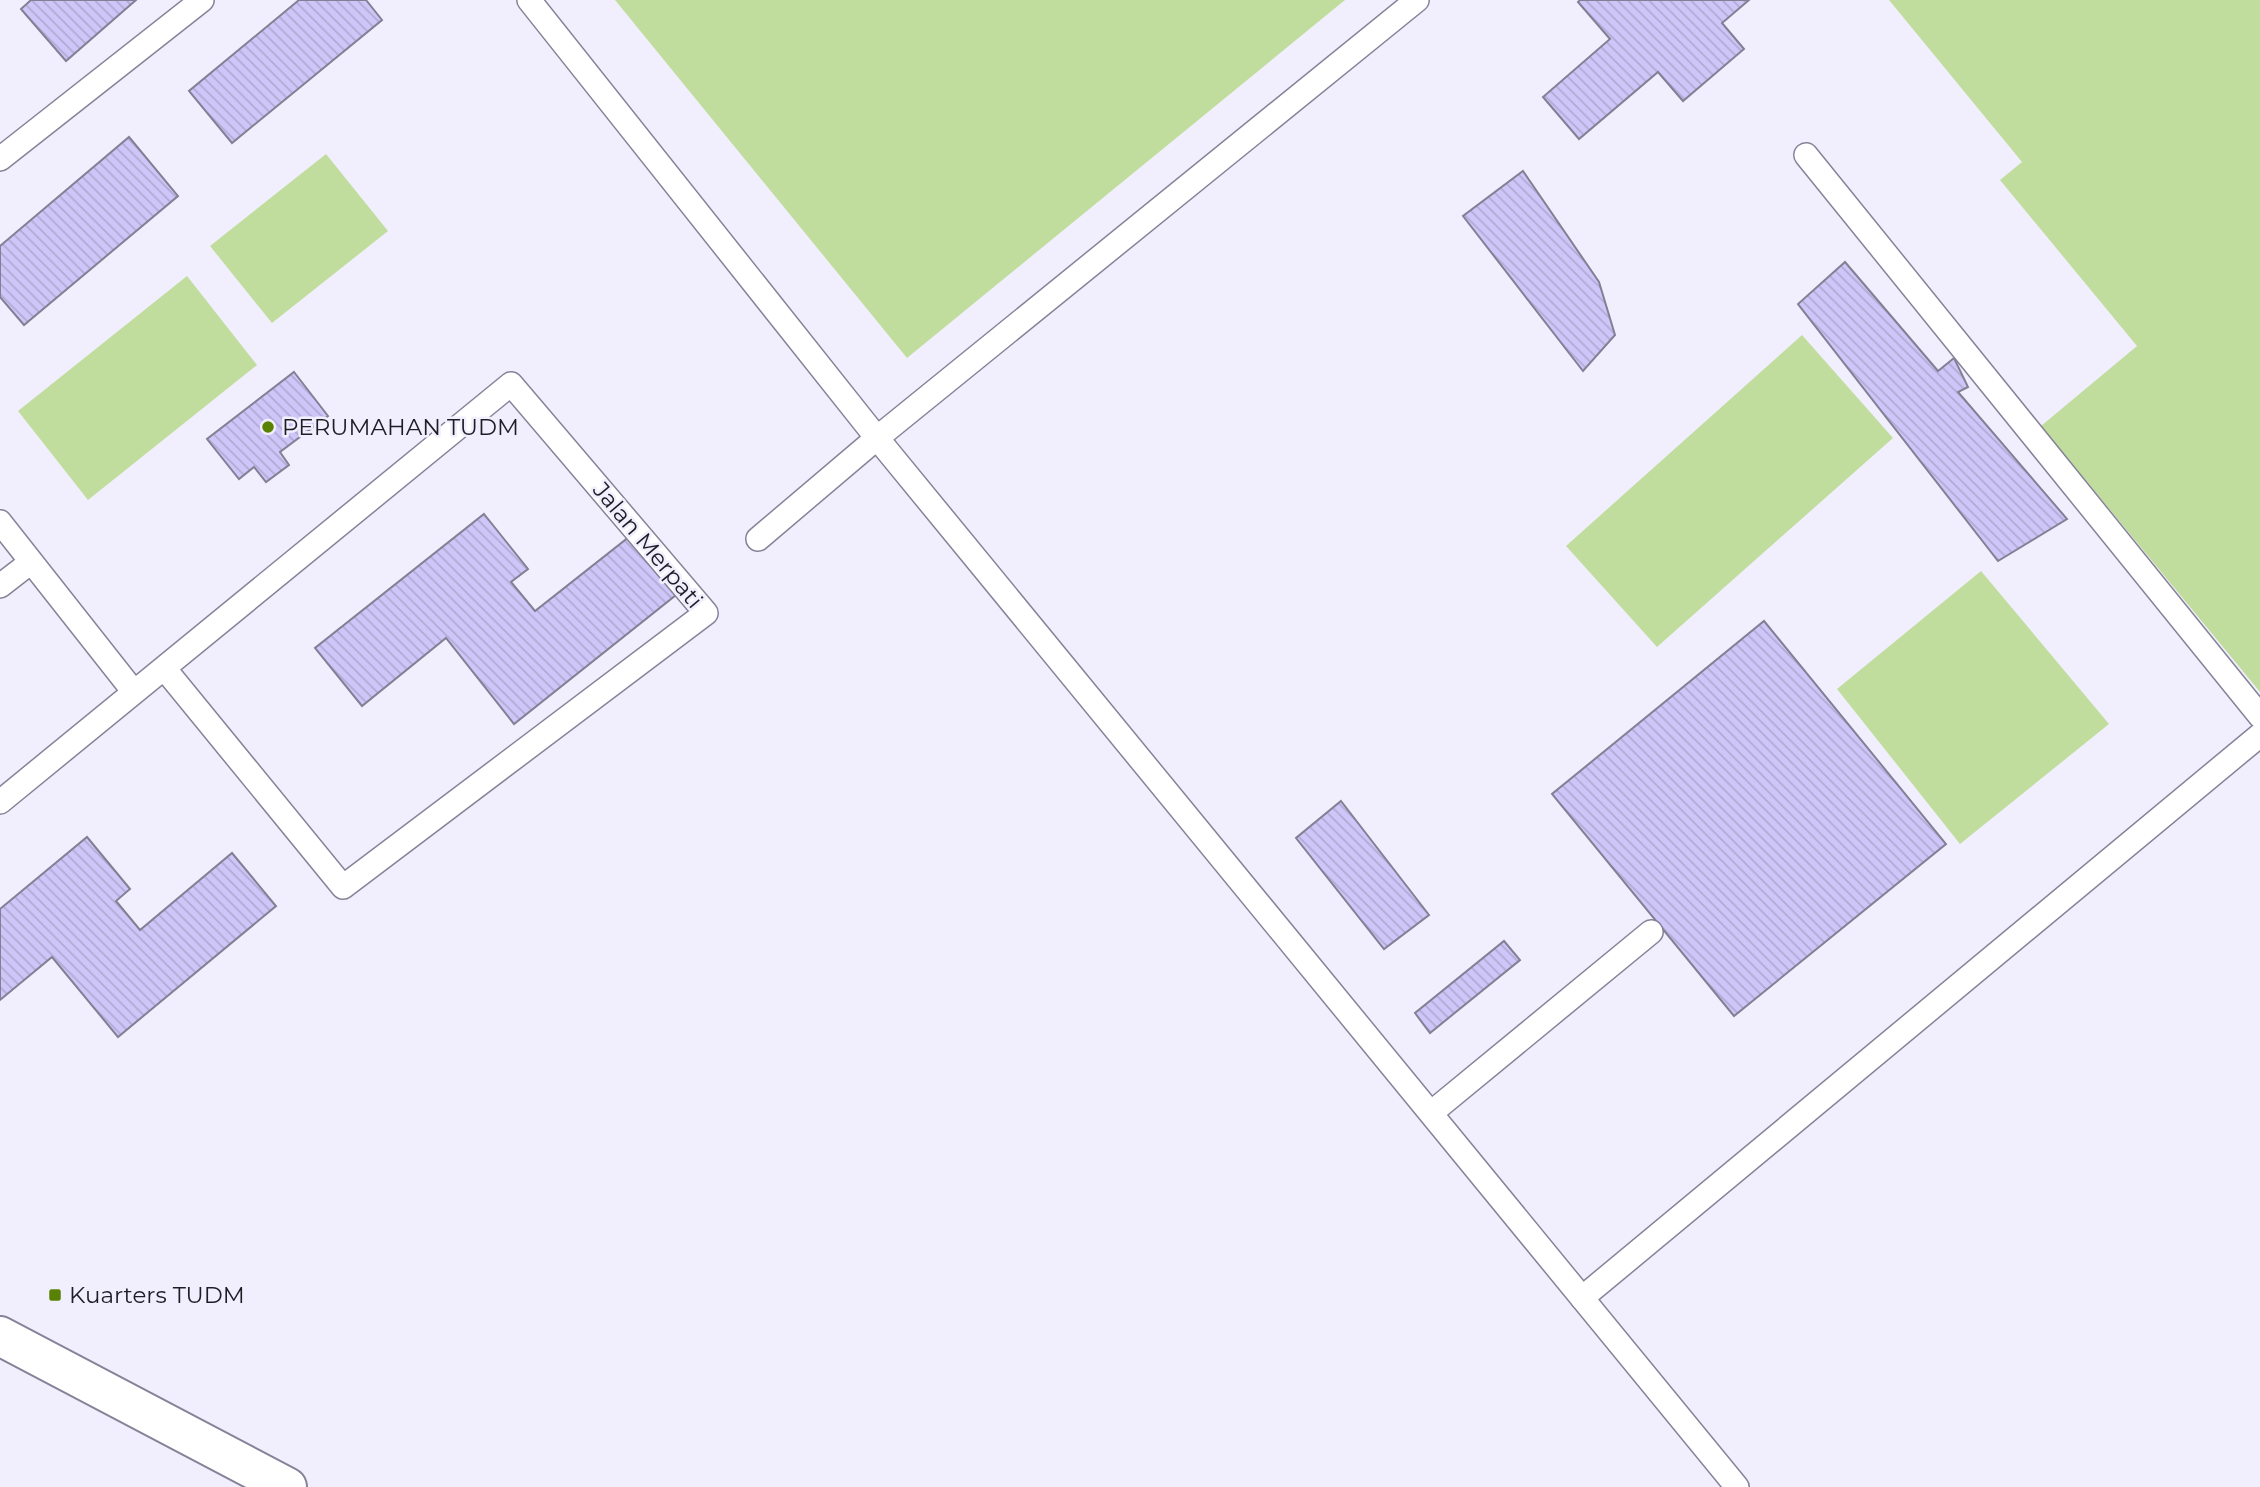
<svg xmlns="http://www.w3.org/2000/svg" width="2260" height="1487" font-family="Montserrat,sans-serif">
<style>
.green{fill:#c0dd9e}
.building{fill:url(#building-back-hatch);stroke:#828095;stroke-width:2}
.lines{fill:none;stroke-linecap:round;stroke-linejoin:round}
.service-casing{stroke:#868398;stroke-width:26}
.tertiary-casing{stroke:#868398;stroke-width:42}
.service{stroke:#fff;stroke-width:23}
.tertiary{stroke:#fff;stroke-width:38}
.poi-dot{fill:#598104;stroke:#f1effd;stroke-width:2.5}
.labels{text-anchor:middle;stroke-width:5;stroke-linejoin:round;paint-order:stroke}
.poi-label{font-size:23px;fill:#1e1c25;stroke:#f1effd;text-anchor:start}
.street-label{font-size:23px;fill:#1e1c25;stroke:#f1effd}
</style>
<defs>
<pattern id="building-back-hatch" width="6" height="6" patternUnits="userSpaceOnUse" patternTransform="scale(1.75)"><rect width="6" height="6" fill="#cec6f8"/><path d="M-1 5l2 2M0 0l6 6M5-1l2 2" fill="none" stroke="#b0aad4"/></pattern>
</defs>
<rect width="100%" height="100%" fill="#f1effd"/>
<g class="green">
<polygon points="615,0 1345,0 907,358"/>
<polygon points="1889,0 2260,0 2260,692 2041,426 2137,346 2000,180 2022,162"/>
<polygon points="326,154 388,231 272,323 210,246"/>
<polygon points="187,276 257,365 88,500 18,411"/>
<polygon points="1802,335 1893,438 1657,647 1566,546"/>
<polygon points="1981,571 2109,724 1960,844 1837,689"/>
</g>
<g class="building">
<polygon points="31,0 136,0 66,61 21,9"/>
<polygon points="299,0 366,0 382,20 232,143 189,91"/>
<polygon points="1580,0 1749,0 1722,23 1744,49 1683,101 1658,72 1579,139 1543,97 1610,39 1578,2"/>
<polygon points="129,137 178,196 24,325 0,297 0,246"/>
<polygon points="1523,171 1599,282 1615,335 1583,371 1463,216"/>
<polygon points="1845,262 1938,371 1954,358 1968,387 1958,392 2067,519 1998,561 1798,304"/>
<polygon points="294,372 328,416 280,452 289,465 266,482 254,467 239,479 207,439"/>
<polygon points="484,514 528,569 511,582 535,611 634,533 681,591 514,724 446,638 362,706 315,648"/>
<polygon points="1764,621 1946,844 1734,1016 1552,794"/>
<polygon points="1341,801 1429,915 1384,949 1296,838"/>
<polygon points="87,837 130,889 116,901 140,930 232,853 276,906 118,1037 52,957 0,1000 0,909"/>
<polygon points="1504,941 1520,960 1430,1033 1415,1013"/>
</g>
<g class="lines">
<g class="service-casing">
<g id="service">
<polyline points="529,0 877,438 1737,1487"/>
<polyline points="1806,155 2260,716"/>
<polyline points="0,159 202,0"/>
<polyline points="0,522 134,692"/>
<polyline points="758,539 877,438 1417,0"/>
<polyline points="0,586 31,562"/>
<polyline points="0,802 511,384 706,613 343,887 164,668"/>
<polyline points="1431,1113 1651,932"/>
<polyline points="1582,1298 2260,735"/>
</g>
</g>
<g class="tertiary-casing">
<polyline id="tertiary" points="0,1336 287,1487"/>
</g>
<use href="#service" class="service"/>
<use href="#tertiary" class="tertiary"/>
</g>
<g class="poi-dot">
<circle cx="268" cy="427" r="7"/>
<rect x="48" y="1288" width="14" height="14" rx="3.5"/>
</g>
<g class="labels">
<g class="poi-label">
<text x="282" y="435">PERUMAHAN TUDM</text>
<text x="69" y="1303">Kuarters TUDM</text>
</g>
<g class="street-label">
<text transform="translate(648 545) rotate(50)" y="8">Jalan Merpati</text>
</g>
</g>
</svg>
